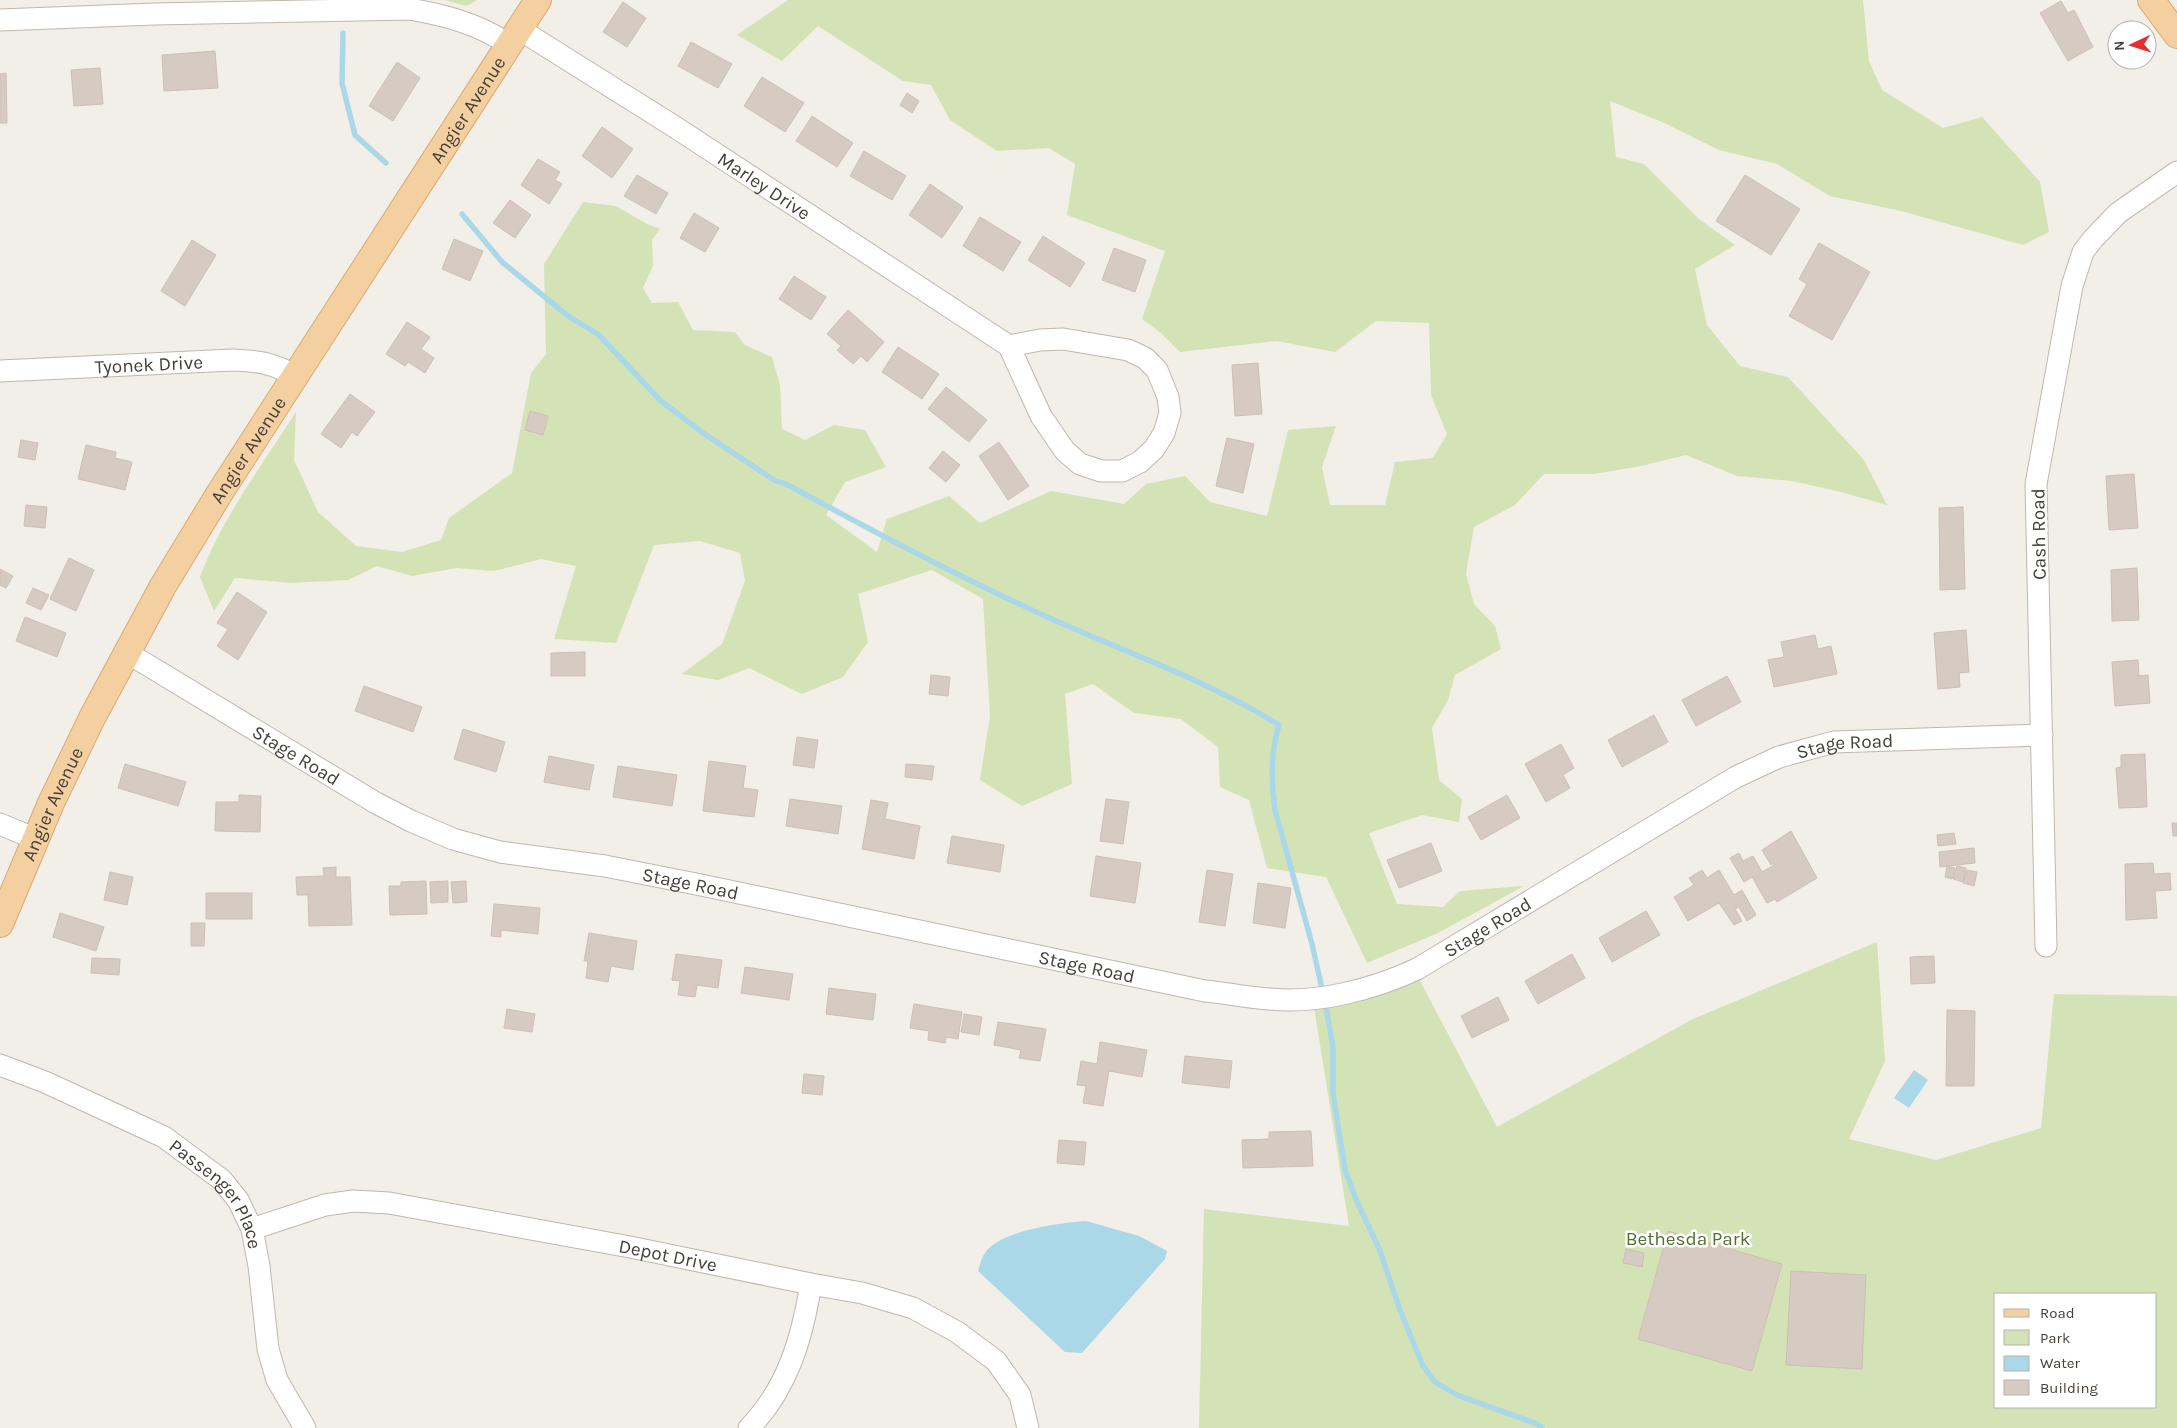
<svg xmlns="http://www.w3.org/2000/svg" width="2177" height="1428" font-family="Karla,sans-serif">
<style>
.green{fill:#d4e3b5;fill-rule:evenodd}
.water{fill:#abd8e9}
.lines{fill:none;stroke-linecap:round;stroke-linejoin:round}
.stream{stroke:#abd8e9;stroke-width:5.5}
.building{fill:#d6cbc2;stroke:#cdbfb3}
.minor-casing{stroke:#c0b7af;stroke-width:23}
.major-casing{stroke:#d8aa71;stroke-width:28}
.minor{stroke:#fff;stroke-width:21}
.major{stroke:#f4d0a0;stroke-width:26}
.labels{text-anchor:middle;stroke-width:5;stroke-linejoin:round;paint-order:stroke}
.street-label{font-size:19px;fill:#453e38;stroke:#fff}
.park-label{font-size:19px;fill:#527131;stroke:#fff}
</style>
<rect width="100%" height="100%" fill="#f2eee8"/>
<g class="green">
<polygon points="444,0 477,0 467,6"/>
<path d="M788,0H1863L1869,61L1882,90L1943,128L1982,117L2040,182L2049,232L2023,245L1901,211L1830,196L1777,164L1719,150L1662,122L1610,101L1616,157L1644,164L1699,219L1735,245L1695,269L1707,325L1740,366L1788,377L1864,460L1887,505L1841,492L1792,481L1737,476L1686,455L1641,466L1594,474H1544L1515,505L1474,527L1466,574L1474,604L1495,626L1501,649L1455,675L1448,700L1432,728L1439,780L1462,799L1459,822L1422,815L1369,833L1397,904L1443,907L1460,891L1524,886L1438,933L1367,963L1326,877L1267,868L1249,800L1220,787L1218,747L1181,719L1134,713L1093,684L1065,694L1072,784L1022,806L980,780L990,716L983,599L932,570L858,594L868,642L843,677L802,694L749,668L718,680L682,674L722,644L745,581L740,553L700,541L654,545L616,643L554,639L576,566L541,559L494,571L457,568L412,576L377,566L348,580L292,583L235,578L214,611L200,577C222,518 262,465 296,412L294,460L318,512L356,546L402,552L441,540L449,518L512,473L531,373L546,354L544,264L583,202L616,206L647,224L660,229L652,240L653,266L643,288L652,303L678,302L693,330L735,332L745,345L772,357L780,385L782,429L805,440L834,425L865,430L886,467L845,482L826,515L877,552L887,519L949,496L980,523L1051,491L1124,504L1146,484L1185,476L1210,502L1267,516L1288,430L1336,426L1322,467L1330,505H1385L1395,462L1433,458L1447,434L1431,395L1429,323L1376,321L1335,352L1277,341L1180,352L1161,333L1142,319L1165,251L1067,215L1075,164L1049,148L997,151L950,120L931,85L903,81L818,26L782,61L737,35Z"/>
<path d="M1877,942L1885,1061L1849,1139L1936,1160L2041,1128L2054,994L2177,996V1428H1199L1204,1209L1349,1226L1314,1007L1418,977L1497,1127L1693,1019ZM1996,1294H2156V1407H1996Z"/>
</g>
<g class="water">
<polygon points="1914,1070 1928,1080 1909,1108 1894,1098"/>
<path d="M1086,1221L1139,1236L1167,1251L1165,1259L1082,1353L1065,1352L978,1271C980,1266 981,1258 985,1253C1000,1230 1061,1223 1086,1221Z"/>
</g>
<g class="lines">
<g class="stream">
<polyline points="343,33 342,83 355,135 386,163"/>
<path d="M462,214L502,262L568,316L599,335L661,401L703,433L774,480L786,484C871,530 955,575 1043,615C1121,651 1206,679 1279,725C1271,751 1271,783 1275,810L1312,944L1323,993"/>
<polyline points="1325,1002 1333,1047 1333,1093 1345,1170 1357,1202 1379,1248 1400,1310 1423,1366 1435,1382 1457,1395 1537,1424 1542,1428"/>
</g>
</g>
<g class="building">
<polygon points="2061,1 2068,13 2074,10 2093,47 2068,61 2040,13"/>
<polygon points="623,2 646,18 627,47 603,32"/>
<polygon points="691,42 732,64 718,88 678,66"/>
<polygon points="215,51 218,88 164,91 162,55"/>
<polygon points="397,62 420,78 393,121 369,106"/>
<polygon points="100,68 103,104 74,106 71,70"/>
<polygon points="6,73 7,123 0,123 0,74"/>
<polygon points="762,77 804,103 785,132 744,106"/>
<polygon points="907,93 919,101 912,113 900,105"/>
<polygon points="812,116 853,143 837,167 796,141"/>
<polygon points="602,127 633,149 612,178 582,156"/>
<polygon points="864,151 906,176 892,200 850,176"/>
<polygon points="538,159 560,172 555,180 562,184 549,204 521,185"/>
<polygon points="637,175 668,193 656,214 624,196"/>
<polygon points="1745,175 1800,209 1771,255 1716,221"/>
<polygon points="930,184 963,207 942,238 909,215"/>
<polygon points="510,200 531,215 515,238 493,223"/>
<polygon points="694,213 719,228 705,252 680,238"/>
<polygon points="980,217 1021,242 1003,271 963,246"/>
<polygon points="1043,236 1085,263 1070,287 1028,260"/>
<polygon points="454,239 483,251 470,281 442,269"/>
<polygon points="192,240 216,255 185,306 161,291"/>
<polygon points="1819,243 1870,272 1832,340 1789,316 1807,284 1799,279"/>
<polygon points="1114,248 1146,260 1135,292 1102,280"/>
<polygon points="794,276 826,297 811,320 779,299"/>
<polygon points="848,310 884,342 867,362 861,356 853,364 837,350 841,346 827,334"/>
<polygon points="407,322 430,337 421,349 434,358 425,373 408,362 405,366 386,354"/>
<polygon points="898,347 939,374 922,399 882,372"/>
<polygon points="1258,363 1262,414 1235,416 1232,365"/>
<polygon points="946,387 987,420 969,442 928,409"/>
<polygon points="350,394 375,412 357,436 352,432 341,448 321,434"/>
<polygon points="530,411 548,416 543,435 525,430"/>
<polygon points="1227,438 1254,444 1243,493 1216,486"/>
<polygon points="21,440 38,443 35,460 18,457"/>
<polygon points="999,442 1029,486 1008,500 979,456"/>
<polygon points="86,445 116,452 115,458 132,462 125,490 78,479"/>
<polygon points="943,451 960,465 946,482 929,468"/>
<polygon points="2134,474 2138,528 2109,530 2106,476"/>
<polygon points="26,505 47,507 45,528 24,526"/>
<polygon points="1963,507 1965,589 1940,590 1939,508"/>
<polygon points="69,558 94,570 76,611 50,599"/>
<polygon points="2137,568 2139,620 2112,621 2111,570"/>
<polygon points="0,569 13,576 6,588 0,585"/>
<polygon points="33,588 49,595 41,610 26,603"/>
<polygon points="237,592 267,612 238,660 217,646 228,629 217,623"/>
<polygon points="25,617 66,633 57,657 16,641"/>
<polygon points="1966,630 1969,672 1959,673 1960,687 1938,689 1934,633"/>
<polygon points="1815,635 1818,649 1831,646 1837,674 1774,687 1768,660 1784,657 1781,642"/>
<polygon points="585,652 585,676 551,676 551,653"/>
<polygon points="2138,660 2139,676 2148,675 2150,703 2115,706 2112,662"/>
<polygon points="931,675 950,677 948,696 929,694"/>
<polygon points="1727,676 1741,702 1696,726 1682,700"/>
<polygon points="364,686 422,707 413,732 355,711"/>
<polygon points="1654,715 1668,742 1622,767 1608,740"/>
<polygon points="463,729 505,742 496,772 454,759"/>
<polygon points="797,737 818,740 814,768 793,765"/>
<polygon points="1561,744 1574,768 1563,775 1570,788 1546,802 1525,764"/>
<polygon points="2145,754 2147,807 2119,808 2116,768 2121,767 2121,755"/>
<polygon points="549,756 594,765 589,790 544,782"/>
<polygon points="709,761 746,766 743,788 758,790 754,817 703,811"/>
<polygon points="125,764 186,782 178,806 118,788"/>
<polygon points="906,764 934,766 932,780 905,777"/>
<polygon points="618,766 677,775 672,806 613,797"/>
<polygon points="239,795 261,796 260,832 215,831 216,802 239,802"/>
<polygon points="1507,795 1520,818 1481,840 1468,817"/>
<polygon points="790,799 842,806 838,834 786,826"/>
<polygon points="1106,799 1129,802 1123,844 1100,841"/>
<polygon points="871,800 888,803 885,819 920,826 914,859 862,849"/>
<polygon points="2172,823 2177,823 2177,836 2173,836"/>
<polygon points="1791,831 1817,878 1777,902 1775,899 1767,903 1752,877 1744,882 1730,858 1739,853 1743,861 1753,856 1762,872 1774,865 1773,863 1771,865 1762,850"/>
<polygon points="1954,833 1956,844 1938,846 1937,835"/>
<polygon points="952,836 1004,845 1000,872 947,863"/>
<polygon points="1431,843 1442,871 1399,888 1387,860"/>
<polygon points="1974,848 1975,863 1940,867 1939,852"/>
<polygon points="1096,856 1141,863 1135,903 1090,896"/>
<polygon points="2153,863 2154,874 2170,873 2171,890 2155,891 2157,918 2126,920 2125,864"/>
<polygon points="1947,866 1955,868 1952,879 1945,877"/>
<polygon points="1957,866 1966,868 1963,882 1953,879"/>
<polygon points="336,867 336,877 350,877 352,925 309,926 308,895 297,895 296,877 324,876 323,868"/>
<polygon points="1207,870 1233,874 1225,926 1199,922"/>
<polygon points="1702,870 1707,878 1719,870 1734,895 1742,890 1756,915 1747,921 1739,907 1735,909 1742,921 1734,925 1719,903 1688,921 1674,897 1694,885 1689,878"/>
<polygon points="1967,870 1977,872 1974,886 1963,883"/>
<polygon points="110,872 133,877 127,905 104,900"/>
<polygon points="426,881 427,914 390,915 389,886 401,886 401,882"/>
<polygon points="448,881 448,902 431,903 430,882"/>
<polygon points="466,881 467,902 453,903 451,882"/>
<polygon points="1258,883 1291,888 1285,928 1253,923"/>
<rect x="206" y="893" width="46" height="26"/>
<polygon points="494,904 540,908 538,934 501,930 501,937 491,936"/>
<polygon points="1646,911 1660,935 1612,962 1599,938"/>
<polygon points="60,913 104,927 96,951 53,937"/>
<polygon points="191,923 205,923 204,946 191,946"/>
<polygon points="589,933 637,941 633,970 611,966 608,982 586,978 588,961 584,961"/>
<polygon points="676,954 722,960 718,988 697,985 695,997 678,995 680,981 672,980"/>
<polygon points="1572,954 1585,978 1538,1004 1525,981"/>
<polygon points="1934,956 1935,983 1911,984 1910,957"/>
<polygon points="92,958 120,959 119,975 91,973"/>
<polygon points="745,967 793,974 789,1000 741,993"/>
<polygon points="829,988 876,994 873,1020 826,1014"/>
<polygon points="1498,997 1509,1020 1472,1038 1461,1016"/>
<polygon points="914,1004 962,1012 958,1039 946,1037 945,1043 928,1040 929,1031 910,1028"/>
<polygon points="507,1009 535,1014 532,1032 504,1028"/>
<polygon points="1947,1010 1975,1011 1974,1086 1946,1086"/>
<polygon points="964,1014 982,1017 979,1035 961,1032"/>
<polygon points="998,1022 1046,1029 1040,1061 1019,1058 1021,1050 994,1045"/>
<polygon points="1100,1042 1147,1050 1142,1077 1109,1071 1103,1106 1083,1103 1086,1086 1077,1085 1081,1061 1097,1064"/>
<polygon points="1185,1056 1232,1061 1229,1088 1182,1083"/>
<polygon points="804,1074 824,1076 822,1095 802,1093"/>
<polygon points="1311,1131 1313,1166 1243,1168 1242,1140 1269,1139 1269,1132"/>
<polygon points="1059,1140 1086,1142 1084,1165 1057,1163"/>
<polygon points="1668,1231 1782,1264 1752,1371 1638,1339"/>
<polygon points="1626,1249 1644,1253 1642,1267 1623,1263"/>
<polygon points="1791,1271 1866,1275 1862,1369 1786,1365"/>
</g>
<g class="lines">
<g class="minor-casing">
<g id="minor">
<path d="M0,20L155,14L409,9C444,15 480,24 509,45"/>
<path id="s1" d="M519,29L675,127L1009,346L1041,416L1065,451L1080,464L1101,471H1122L1140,462L1154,449L1164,433L1170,413L1168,397L1157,370L1145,358L1128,350L1063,339L1040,340L1009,346"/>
<path id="s2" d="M0,371L233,360C259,361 273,363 295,376"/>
<path id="s3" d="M126,652L376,803L411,821L453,839L500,852L605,866L701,885L1205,991C1227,993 1248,998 1270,999C1318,1004 1374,989 1417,969L1736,777L1779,757L1834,742L2042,735"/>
<polyline points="0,824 36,839"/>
<polyline points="2046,946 2036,484 2072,286 2083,252 2093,239 2118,213 2177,172"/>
<path id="s4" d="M0,1065L45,1082L164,1137L222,1180L238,1200L252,1229L259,1266L268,1349L277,1380L305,1428"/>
<path id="s5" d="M252,1229L325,1205L353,1201L389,1203L630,1247L811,1284L862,1293L913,1308L957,1332L996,1361L1020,1395L1028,1428"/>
<path d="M749,1428C788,1388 802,1338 811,1284"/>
</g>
</g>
<g class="major-casing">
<g id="major">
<polyline points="2151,0 2177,35"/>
<path id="s6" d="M0,924L51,803L93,716L163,586L219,494L538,0"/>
</g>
</g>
<use href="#minor" class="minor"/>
<use href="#major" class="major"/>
</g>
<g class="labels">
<g class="street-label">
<text dy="7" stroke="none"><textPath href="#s6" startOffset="941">Angier Avenue</textPath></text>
<text dy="7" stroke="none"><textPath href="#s1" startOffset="291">Marley Drive</textPath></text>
<text dy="7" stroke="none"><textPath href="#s2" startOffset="149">Tyonek Drive</textPath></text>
<text dy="7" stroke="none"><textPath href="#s6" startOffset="536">Angier Avenue</textPath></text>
<text transform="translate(2038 534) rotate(-91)" y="7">Cash Road</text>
<text dy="7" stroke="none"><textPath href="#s3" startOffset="1849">Stage Road</textPath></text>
<text dy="7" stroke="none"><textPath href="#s3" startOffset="199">Stage Road</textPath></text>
<text dy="7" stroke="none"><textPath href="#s6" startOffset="131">Angier Avenue</textPath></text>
<text dy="7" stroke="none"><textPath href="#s3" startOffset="619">Stage Road</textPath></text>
<text dy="7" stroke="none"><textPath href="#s3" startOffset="1444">Stage Road</textPath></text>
<text dy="7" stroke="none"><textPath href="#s3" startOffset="1024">Stage Road</textPath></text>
<text dy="7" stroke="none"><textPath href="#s4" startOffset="259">Passenger Place</textPath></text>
<text dy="7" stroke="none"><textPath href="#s5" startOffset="425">Depot Drive</textPath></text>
</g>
<g class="park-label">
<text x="1688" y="1245">Bethesda Park</text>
</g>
</g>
<rect x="1994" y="1293" width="162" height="115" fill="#ffffff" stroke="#b5b2af"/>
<rect x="2004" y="1309" width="25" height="8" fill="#f4d0a0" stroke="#b5b2af"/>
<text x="2040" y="1318" font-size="15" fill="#453e38">Road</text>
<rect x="2004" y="1330" width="25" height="15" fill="#d4e3b5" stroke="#b5b2af"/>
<text x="2040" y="1343" font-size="15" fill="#453e38">Park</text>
<rect x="2004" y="1356" width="25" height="15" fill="#abd8e9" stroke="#b5b2af"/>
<text x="2040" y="1368" font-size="15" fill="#453e38">Water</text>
<rect x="2004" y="1380" width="25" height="15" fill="#d6cbc2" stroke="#b5b2af"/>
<text x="2040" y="1393" font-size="15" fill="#453e38">Building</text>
<g transform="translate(2132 45) rotate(266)"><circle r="24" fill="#ffffff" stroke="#b5b2af"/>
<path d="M0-4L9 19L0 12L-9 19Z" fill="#e42f2d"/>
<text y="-8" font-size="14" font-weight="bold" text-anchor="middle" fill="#453e38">N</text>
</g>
</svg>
